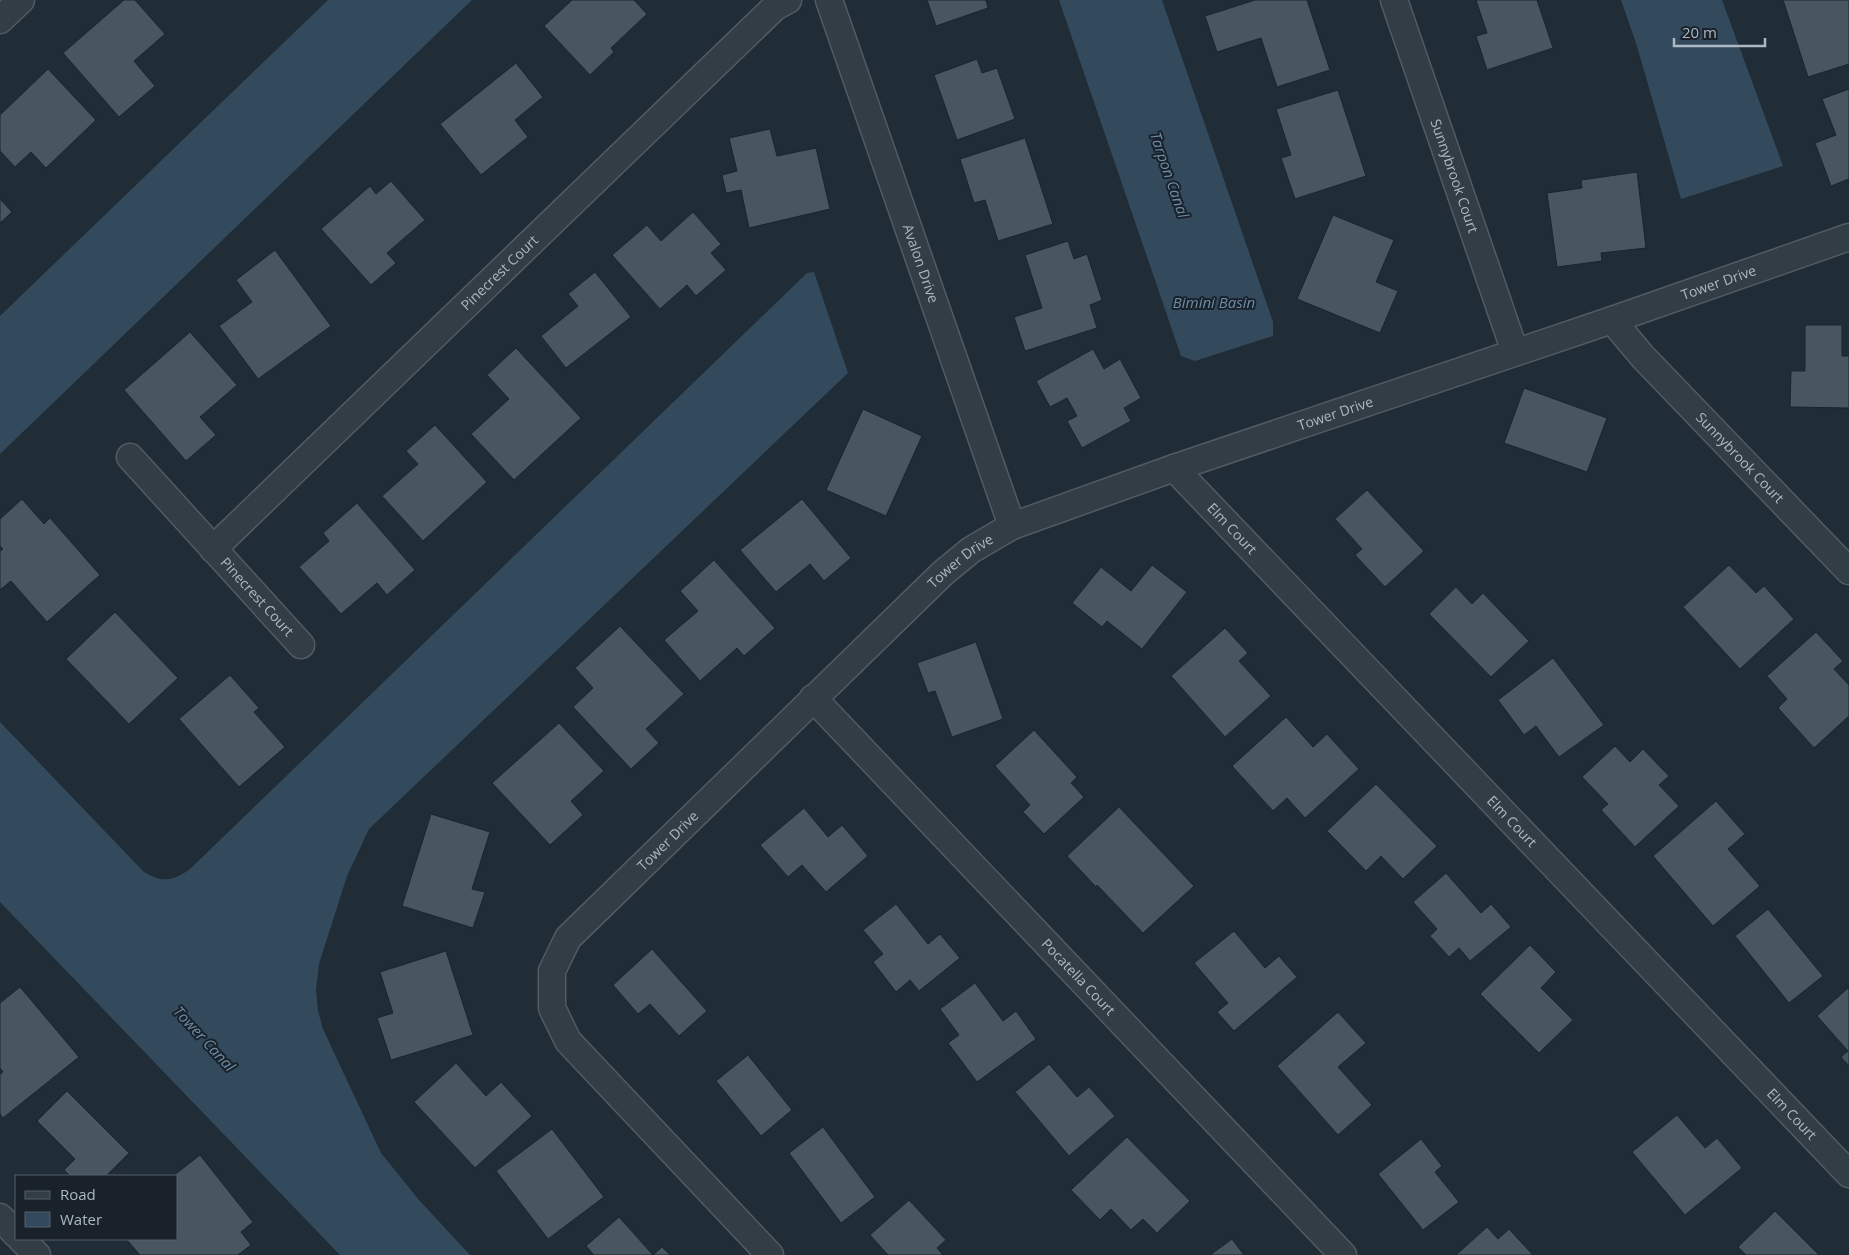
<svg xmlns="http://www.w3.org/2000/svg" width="1849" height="1255" font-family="'Open Sans',sans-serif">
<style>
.water{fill:#334a5d}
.building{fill:#485662;stroke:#1b242d}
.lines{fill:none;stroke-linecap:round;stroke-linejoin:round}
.minor-casing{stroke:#515b64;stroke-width:29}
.minor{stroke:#333d46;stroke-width:26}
.labels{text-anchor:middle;stroke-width:4;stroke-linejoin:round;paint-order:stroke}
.street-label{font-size:14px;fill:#adb8c3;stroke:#19222b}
.water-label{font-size:15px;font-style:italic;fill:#6e8da7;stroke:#19222b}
</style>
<rect width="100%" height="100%" fill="#202c36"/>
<g class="water">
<polygon points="328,0 472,0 0,454 0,316"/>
<polygon points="1059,0 1162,0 1273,322 1273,336 1195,361 1181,356"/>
<polygon points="1621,0 1722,0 1783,166 1681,199 1637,46"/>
<path d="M814,272L848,373L369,829L347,876L319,964L316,990L318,1011L323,1029L381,1153L419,1200L470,1255H340L0,902V722L144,872C162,883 172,881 189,870L807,273Z"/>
</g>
<g class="building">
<polygon points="124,0 135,0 165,34 134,61 155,86 119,117 63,53"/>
<polygon points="572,0 634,0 647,14 611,48 614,52 590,75 544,26"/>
<polygon points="927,0 986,0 988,8 936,26"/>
<polygon points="1255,0 1307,0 1330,70 1277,87 1261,38 1217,52 1205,16"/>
<polygon points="1476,0 1537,0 1553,48 1487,70 1476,36 1487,33"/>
<polygon points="1783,0 1849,0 1849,64 1808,77"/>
<polygon points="977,59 982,73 997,68 1015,119 957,140 934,75"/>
<polygon points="516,63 543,97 515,120 528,137 481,175 440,124"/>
<polygon points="48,69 96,120 46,168 31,152 15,167 0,151 0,115"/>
<polygon points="1849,89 1849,179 1831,186 1815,143 1836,135 1822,99"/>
<polygon points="1338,90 1366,176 1295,199 1281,158 1291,155 1276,109"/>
<polygon points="770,129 777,156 816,148 830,209 749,228 741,190 726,193 722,175 737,171 729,138"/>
<polygon points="1025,138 1053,224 998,241 985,200 974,203 960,159"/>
<polygon points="1637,172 1646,248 1601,253 1602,261 1557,267 1547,193 1582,188 1581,180"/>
<polygon points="391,181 425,220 387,253 396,263 371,285 321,229 370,186 376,194"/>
<polygon points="0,199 12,212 0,223"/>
<polygon points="693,212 721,244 711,253 726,270 696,296 687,285 660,309 612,255 647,225 661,241"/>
<polygon points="1333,215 1394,240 1376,282 1398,291 1380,333 1297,299"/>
<polygon points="1068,241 1074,259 1087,254 1102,300 1090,305 1097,328 1025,351 1014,317 1042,308 1025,255"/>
<polygon points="275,250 331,326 258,379 219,326 252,302 236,280"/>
<polygon points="595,272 631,317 566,368 541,336 578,306 568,294"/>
<polygon points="1805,325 1842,325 1842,356 1849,356 1849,408 1790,407 1791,371 1805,371"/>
<polygon points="190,332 237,385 200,417 216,435 186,461 124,390"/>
<polygon points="516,348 581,418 514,480 471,434 509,399 487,375"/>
<polygon points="1093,349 1104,369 1120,359 1141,398 1124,408 1131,421 1082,448 1067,421 1077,416 1067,398 1050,407 1036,381"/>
<polygon points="1524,388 1607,418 1587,472 1504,443"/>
<polygon points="863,409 922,436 886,516 826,490"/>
<polygon points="435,425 487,482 423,541 382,496 418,464 406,451"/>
<polygon points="1367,490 1424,551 1385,587 1355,555 1362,549 1335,519"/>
<polygon points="22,499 44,524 50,518 100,575 47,622 11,581 0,590 0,551 3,549 0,546 0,519"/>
<polygon points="802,499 851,558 824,581 810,564 776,592 740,550"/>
<polygon points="357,503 415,570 387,595 377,583 341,614 299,567 329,541 323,533"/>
<polygon points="714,560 775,628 744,656 737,648 700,681 664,640 698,611 680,591"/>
<polygon points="1152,565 1187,592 1142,649 1107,621 1102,627 1072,603 1101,567 1131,591"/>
<polygon points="1729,565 1756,593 1764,586 1794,619 1740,669 1683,607"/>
<polygon points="1456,587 1472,604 1483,593 1529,641 1491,677 1429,614"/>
<polygon points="115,612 178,678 129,724 66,659"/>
<polygon points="620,626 684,694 646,729 659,743 631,769 573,707 593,688 575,668"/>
<polygon points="1225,628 1248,653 1239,661 1271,696 1225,737 1171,676"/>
<polygon points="1816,632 1843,661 1834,669 1849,685 1849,716 1814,748 1778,708 1787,699 1767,676"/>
<polygon points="976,642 1003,719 952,737 935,691 928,693 917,663"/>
<polygon points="1553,658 1604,725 1559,757 1536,726 1524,735 1498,700"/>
<polygon points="230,675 259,708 254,712 285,747 239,787 179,719"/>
<polygon points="1286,717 1313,747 1327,734 1359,769 1305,818 1287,798 1273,811 1232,766"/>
<polygon points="559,723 604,771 571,801 583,815 550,845 492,783"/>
<polygon points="1034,730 1077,777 1071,783 1084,797 1044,834 1023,812 1030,805 995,766"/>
<polygon points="1615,746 1630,762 1643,749 1669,776 1659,785 1679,806 1635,847 1601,810 1608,804 1582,777"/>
<polygon points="1376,784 1437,846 1403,879 1381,856 1366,871 1327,831"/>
<polygon points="1716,801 1745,834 1728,849 1760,886 1713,926 1653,856"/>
<polygon points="1119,807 1194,886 1143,933 1097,885 1096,887 1067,856"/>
<polygon points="804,808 828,837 842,825 868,856 826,892 802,865 788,877 760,845"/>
<polygon points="431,814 490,832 472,889 485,892 473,928 402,906"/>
<polygon points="1446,873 1481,913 1491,904 1511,927 1470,961 1459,948 1449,957 1430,936 1437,929 1413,902"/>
<polygon points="896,904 928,944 940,934 960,958 919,991 910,980 896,992 873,962 883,954 863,930"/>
<polygon points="1768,909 1823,976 1789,1003 1735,936"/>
<polygon points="1234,931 1265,968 1279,956 1297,977 1234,1031 1217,1012 1228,1003 1194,963"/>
<polygon points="1530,945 1556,972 1541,988 1573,1020 1539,1053 1480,994"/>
<polygon points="652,949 707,1011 679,1036 650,1004 638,1014 613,985"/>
<polygon points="446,951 473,1035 391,1060 377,1018 393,1013 380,972"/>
<polygon points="975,983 1003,1021 1016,1011 1036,1039 977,1082 948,1043 959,1035 940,1009"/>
<polygon points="20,987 79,1057 3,1118 0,1114 0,1074 3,1072 0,1068 0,1003"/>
<polygon points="1848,988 1849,990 1849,1066 1841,1057 1848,1051 1817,1016"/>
<polygon points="1338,1012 1366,1043 1338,1067 1372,1105 1338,1135 1277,1066"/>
<polygon points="748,1055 792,1110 761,1136 716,1081"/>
<polygon points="456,1063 486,1096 501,1082 532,1116 475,1168 414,1102"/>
<polygon points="1049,1064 1077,1097 1089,1087 1115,1116 1069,1156 1015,1092"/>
<polygon points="67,1091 129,1153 106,1176 70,1176 64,1170 75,1159 37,1121"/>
<polygon points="1677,1115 1705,1148 1717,1138 1742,1168 1685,1215 1632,1152"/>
<polygon points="823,1127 875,1197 841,1223 789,1153"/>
<polygon points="552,1129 604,1197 548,1239 496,1171"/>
<polygon points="1127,1137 1190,1201 1157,1233 1143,1219 1131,1230 1111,1209 1100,1220 1071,1190"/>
<polygon points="1421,1139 1442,1166 1435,1172 1459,1202 1423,1230 1378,1174"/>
<polygon points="200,1155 253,1222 241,1232 251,1245 238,1255 140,1255 126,1239 176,1239 176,1176 173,1176"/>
<polygon points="909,1200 946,1240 937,1248 943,1255 888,1255 870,1235"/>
<polygon points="1775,1211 1819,1255 1746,1255 1738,1247"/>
<polygon points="619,1217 653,1255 662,1247 670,1255 594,1255 586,1246"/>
<polygon points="1487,1227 1498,1239 1509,1229 1533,1255 1456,1255"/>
<polygon points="1232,1239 1244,1255 1210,1255"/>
</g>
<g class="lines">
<g class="minor-casing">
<g id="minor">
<path id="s1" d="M829,0L1012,526"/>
<path id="s2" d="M1394,0L1515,352"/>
<polyline points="0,20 21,0"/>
<path id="s3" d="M1612,320L1643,357L1849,571"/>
<path id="s4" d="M130,457L301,645"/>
<path id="s5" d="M1174,468L1849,1174"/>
<path id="s6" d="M213,549L775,7L788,0"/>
<path id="s7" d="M813,698L1343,1255"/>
<polyline points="0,1217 16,1234"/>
<polyline points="21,1239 37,1255"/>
<path id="s8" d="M770,1255L568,1041L552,1008V971L568,938L943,573L971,550L1012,526L1174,468L1612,320L1849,237"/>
</g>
</g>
<use href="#minor" class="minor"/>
</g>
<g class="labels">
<g class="street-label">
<text dy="5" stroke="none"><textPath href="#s2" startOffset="186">Sunnybrook Court</textPath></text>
<text dy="5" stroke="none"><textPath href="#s1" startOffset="279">Avalon Drive</textPath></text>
<text dy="5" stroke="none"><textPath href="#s6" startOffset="398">Pinecrest Court</textPath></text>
<text dy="5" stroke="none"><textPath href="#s8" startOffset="1759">Tower Drive</textPath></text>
<text dy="5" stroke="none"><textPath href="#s8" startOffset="1354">Tower Drive</textPath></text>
<text dy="5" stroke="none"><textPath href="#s3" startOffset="188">Sunnybrook Court</textPath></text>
<text dy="5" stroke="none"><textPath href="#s5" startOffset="84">Elm Court</textPath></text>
<text dy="5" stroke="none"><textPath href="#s8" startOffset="949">Tower Drive</textPath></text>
<text dy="5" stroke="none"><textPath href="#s4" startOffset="189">Pinecrest Court</textPath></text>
<text dy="5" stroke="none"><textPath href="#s5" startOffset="489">Elm Court</textPath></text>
<text dy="5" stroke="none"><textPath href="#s8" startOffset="544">Tower Drive</textPath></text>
<text dy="5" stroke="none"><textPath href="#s7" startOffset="385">Pocatella Court</textPath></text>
<text dy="5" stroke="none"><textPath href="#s5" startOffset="894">Elm Court</textPath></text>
</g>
<g class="water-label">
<text transform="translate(1169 175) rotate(71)" y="5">Tarpon Canal</text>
<text x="1214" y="308">Bimini Basin</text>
<text transform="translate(204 1039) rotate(47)" y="5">Tower Canal</text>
</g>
</g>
<rect x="15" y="1175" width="162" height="65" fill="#19222b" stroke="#545e68"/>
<rect x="25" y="1191" width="25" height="8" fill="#333d46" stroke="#545e68"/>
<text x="60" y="1200" font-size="15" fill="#adb8c3">Road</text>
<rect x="25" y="1212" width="25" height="15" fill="#334a5d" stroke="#545e68"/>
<text x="60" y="1225" font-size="15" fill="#adb8c3">Water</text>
<path d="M1674 38v8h91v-8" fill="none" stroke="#adb8c3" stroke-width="2.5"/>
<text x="1682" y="38" font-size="15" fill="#adb8c3" stroke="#19222b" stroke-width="4" paint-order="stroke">20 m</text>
</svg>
